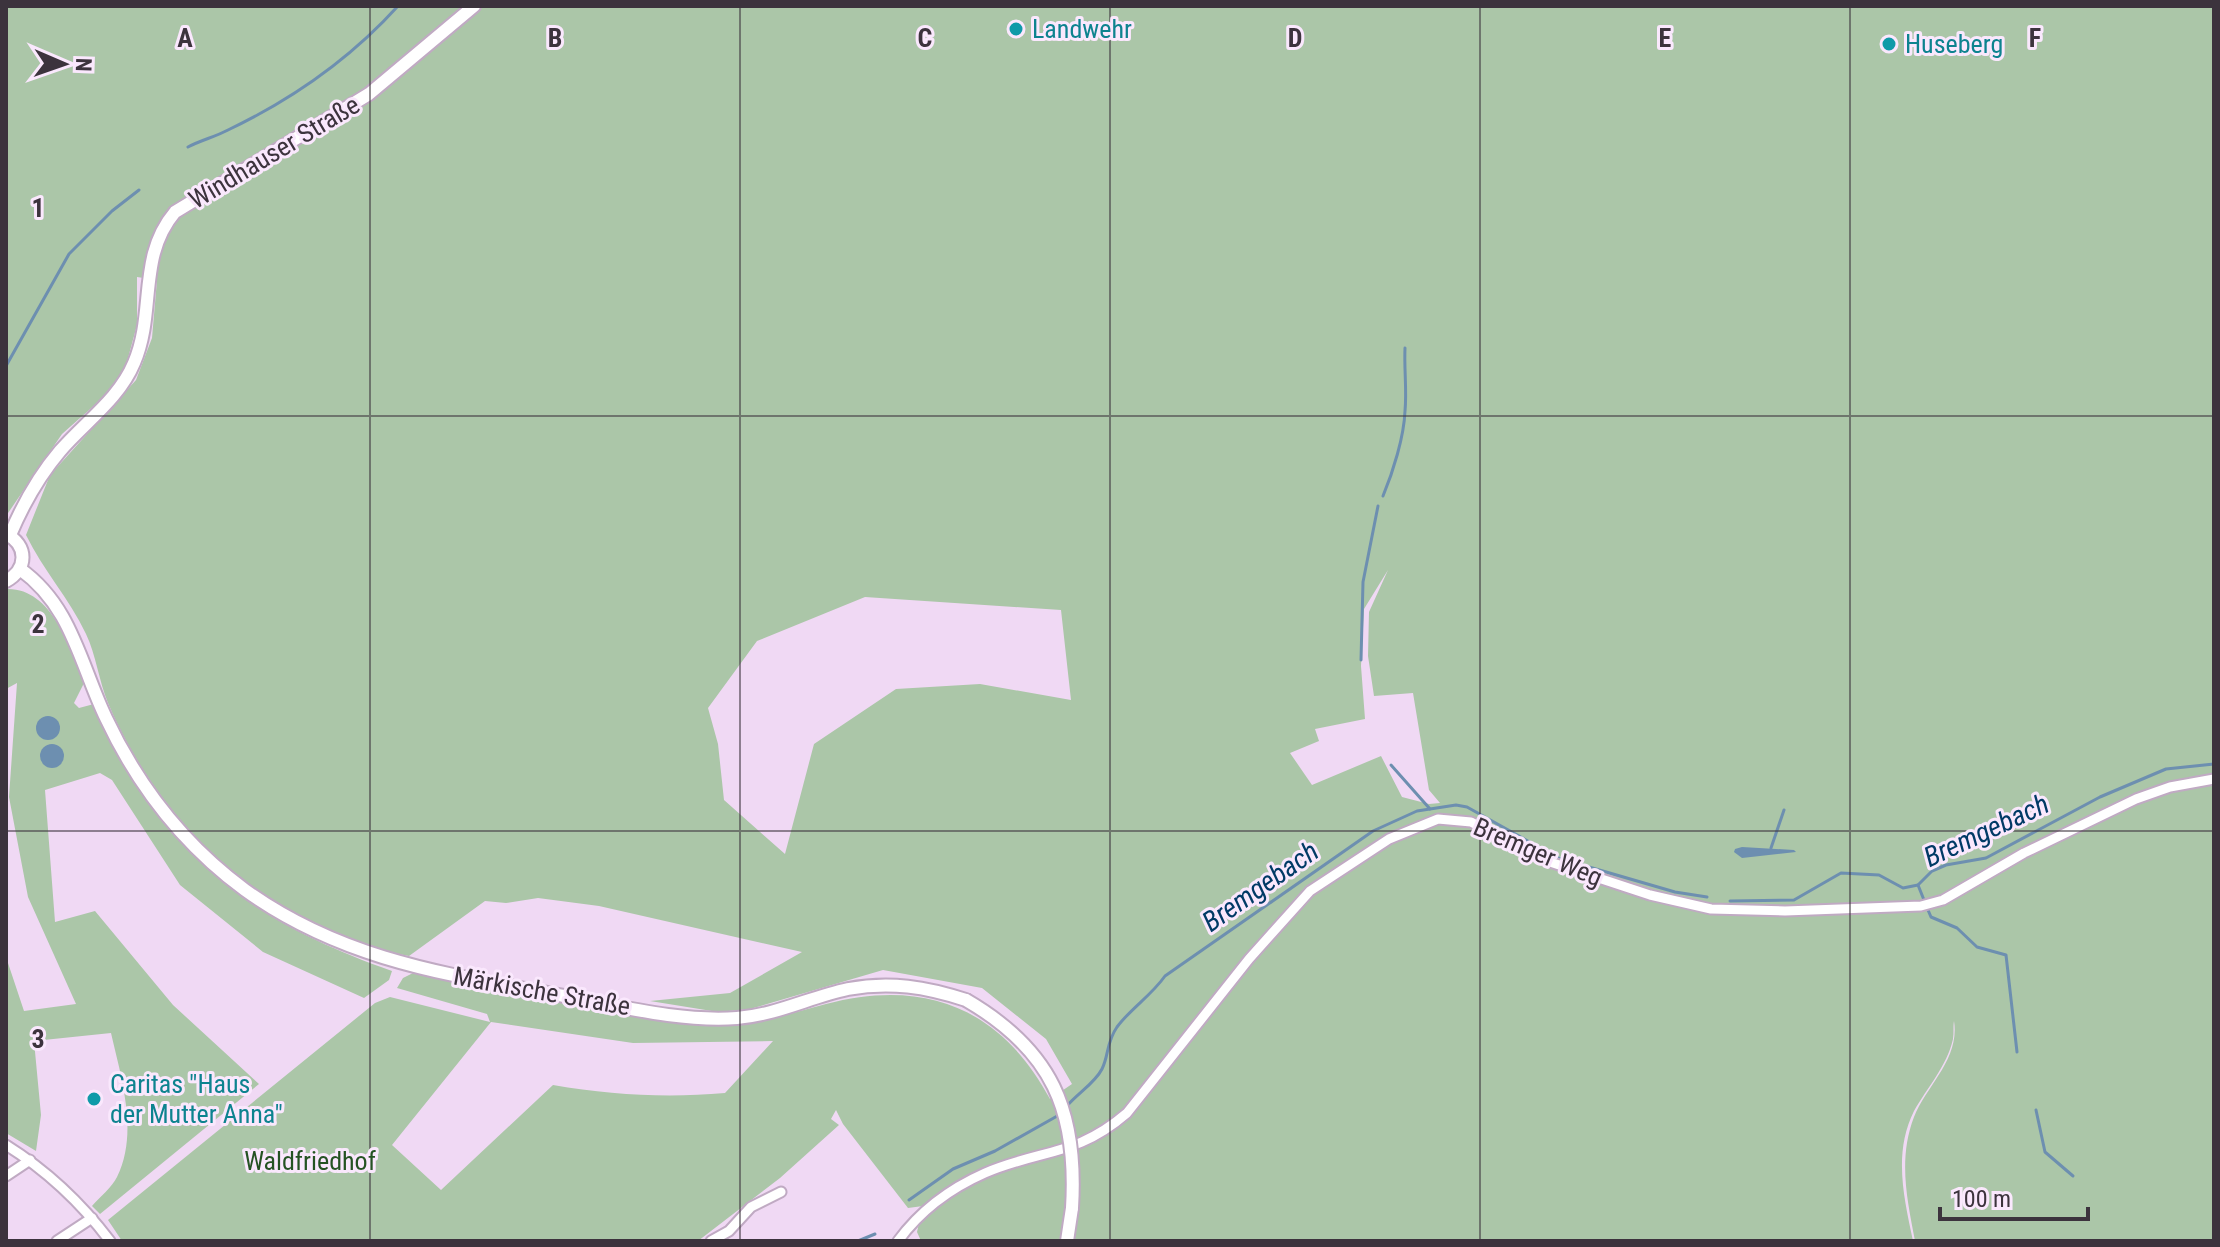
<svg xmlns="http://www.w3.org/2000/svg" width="2220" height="1247" font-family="'Roboto Condensed',sans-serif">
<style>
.green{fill:#abc6a8;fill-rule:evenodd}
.water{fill:#6d8fb0}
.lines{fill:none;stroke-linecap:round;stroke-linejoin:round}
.stream{stroke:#6d8fb0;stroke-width:3}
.street-casing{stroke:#c0aac3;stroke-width:13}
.secondary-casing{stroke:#c0aac3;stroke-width:16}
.street{stroke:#fff;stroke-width:9}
.secondary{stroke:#fff;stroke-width:12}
.secondary-bridge-casing{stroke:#c0aac3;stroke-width:16;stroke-linecap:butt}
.secondary-bridge{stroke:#fff;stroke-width:12}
.grid{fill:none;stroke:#3c333d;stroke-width:2;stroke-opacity:0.55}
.culture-dot{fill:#0f9aa8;stroke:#fae8fd;stroke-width:3}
.labels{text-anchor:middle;stroke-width:6;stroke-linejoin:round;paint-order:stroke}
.culture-label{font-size:26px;fill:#0d838f;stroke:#fae8fd;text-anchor:start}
.street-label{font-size:26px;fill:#3c333d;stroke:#fae8fd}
.park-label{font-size:26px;fill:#255323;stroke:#fae8fd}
.water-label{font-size:28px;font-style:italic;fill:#013a66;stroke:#fae8fd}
.grid-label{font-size:26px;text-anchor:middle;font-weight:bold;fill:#3c333d;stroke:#fae8fd;stroke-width:6;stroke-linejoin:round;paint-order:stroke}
</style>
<rect width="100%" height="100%" fill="#f0d9f4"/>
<g class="green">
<path d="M6,6H2214V1241H1915C1907,1199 1898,1159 1914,1117C1927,1085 1960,1059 1954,1021C1953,1026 1954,1033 1953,1039C1947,1066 1927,1088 1914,1111C1893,1153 1904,1198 1913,1241H921L917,1232L923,1206L908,1208L843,1124L836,1110L831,1119L839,1125L780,1178L698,1241H122L108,1220L375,1003L390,997L490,1022L487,1014L397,988L403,978L413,973C478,987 544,999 610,1010C646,1016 683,1025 719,1026C757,1026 790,1013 826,1004C925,978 1001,1008 1050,1099L1072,1084L1046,1039L982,988L883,970L750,1009L718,1012L650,1001L730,993L802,952L599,906L538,898L506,903L485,901L409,956C275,932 160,828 108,703C99,681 96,655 86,634C69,598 43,570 26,535L50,475L136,380L152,338L157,280L137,277V325L125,369L106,395L62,434L6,516ZM1388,570L1369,612L1368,656L1374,696L1413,693L1429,790L1440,803L1429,804L1402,797L1381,756L1312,785L1290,753L1319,741L1315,729L1365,719L1361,666L1364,609ZM865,597L1061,610L1071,700L980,684L896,689L814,744L785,854L724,800L718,744L708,708L757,641ZM491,1022L633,1043L773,1041L725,1093C667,1098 611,1095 553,1085L441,1190L392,1145Z"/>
<path d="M6,589C51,587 70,647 85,681L74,703L79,708L94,704C164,851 239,917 392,971L389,980L364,998L263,952L180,885L112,780L100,773L45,790L55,922L95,911L173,1005L259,1084L100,1214L92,1206C100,1197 112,1187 117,1177C139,1133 121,1077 111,1033L34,1041L41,1115L36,1151L6,1133V957L24,1011L76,1004L28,897L9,797L17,683L6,689Z"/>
</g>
<g class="water">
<circle cx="48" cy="728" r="12"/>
<circle cx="52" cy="756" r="12"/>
<polygon points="1742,847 1794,850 1796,852 1742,858 1734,852 1735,849"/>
</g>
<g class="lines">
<g class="stream">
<path d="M188,147C201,140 215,137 228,130C293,99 350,59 398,6"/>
<polyline points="6,366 69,254 112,211 139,190"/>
<path d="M1383,496C1393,472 1404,437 1405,411C1407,390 1404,369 1405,348"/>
<polyline points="1361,660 1363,582 1378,506"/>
<polyline points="1391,765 1430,809"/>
<polyline points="1771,848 1784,810"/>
<polyline points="1918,885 1924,900"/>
<polyline points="1730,901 1794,900 1841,873 1879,875 1903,888 1918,885 1932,871 1946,865 1986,858 2100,797 2166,769 2214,764"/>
<polyline points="1928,910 1931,917 1957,928 1977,947 2006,955 2017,1052"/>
<path d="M1067,1106C1077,1094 1095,1083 1102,1069C1109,1055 1106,1043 1117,1027C1131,1008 1151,996 1165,976L1373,831L1417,811L1456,805L1467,807L1558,858L1675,892L1707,897"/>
<polyline points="2036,1110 2045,1152 2073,1176"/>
<polyline points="909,1200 953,1169 995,1151 1059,1115"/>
<polyline points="858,1241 875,1234"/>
</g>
<g class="street-casing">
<g id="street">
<path d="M6,1145C46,1170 82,1204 110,1241"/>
<polyline points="6,1176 30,1160"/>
<polyline points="57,1241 92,1218"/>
<polyline points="711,1241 729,1231 751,1207 781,1192"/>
<path d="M898,1241C920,1211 951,1188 985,1173C1041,1149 1076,1157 1127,1113L1249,959L1310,891L1389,839L1438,819L1471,822L1544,860L1650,895L1711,909L1785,911L1921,906L1943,900L2024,853L2136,799L2170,787L2214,779"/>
</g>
</g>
<g class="secondary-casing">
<g id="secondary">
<path d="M6,534C28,545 28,569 6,581"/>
<path d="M10,535C23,504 38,477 60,451C85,422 119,399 134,363C156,312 137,257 175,212L369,94L474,6"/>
<path d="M20,569C72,606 80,664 106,718C138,786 184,845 245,890C345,962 452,975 569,997C623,1007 682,1022 737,1018C776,1015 810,997 848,989C890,981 926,987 966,1000"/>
<polyline points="1067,1241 1072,1208"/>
</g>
</g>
<use href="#street" class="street"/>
<use href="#secondary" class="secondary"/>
<g class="secondary-bridge-casing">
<path id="secondary-bridge" d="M966,1000C1052,1050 1078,1111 1072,1208"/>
</g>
<use href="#secondary-bridge" class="secondary-bridge"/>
</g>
<path class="grid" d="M370,6V1241M740,6V1241M1110,6V1241M1480,6V1241M1850,6V1241M6,416H2214M6,831H2214"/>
<g class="culture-dot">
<circle cx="1016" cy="29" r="8"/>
<circle cx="1889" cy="44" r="8"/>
<circle cx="94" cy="1099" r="8"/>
</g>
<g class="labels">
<g class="culture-label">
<text x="1032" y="38">Landwehr</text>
<text x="1905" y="53">Huseberg</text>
<text x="110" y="1093">Caritas "Haus<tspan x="110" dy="30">der Mutter Anna"</tspan></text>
</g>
<g class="street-label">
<text transform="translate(274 152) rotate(-31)" y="9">Windhauser Straße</text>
<text transform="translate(1538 852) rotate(23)" y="9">Bremger Weg</text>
<text transform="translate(542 991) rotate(10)" y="9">Märkische Straße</text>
</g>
<g class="park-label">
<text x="310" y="1170">Waldfriedhof</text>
</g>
<g class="water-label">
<text transform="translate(1986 830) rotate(-25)" y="10">Bremgebach</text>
<text transform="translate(1260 886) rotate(-35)" y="10">Bremgebach</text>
</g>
</g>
<g class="grid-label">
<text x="185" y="47">A</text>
<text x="555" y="47">B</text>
<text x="925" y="47">C</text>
<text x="1295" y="47">D</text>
<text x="1665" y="47">E</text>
<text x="2035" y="47">F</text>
<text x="38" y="217">1</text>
<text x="38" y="633">2</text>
<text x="38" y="1048">3</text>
</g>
<rect width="2220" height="1247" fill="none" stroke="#3c333d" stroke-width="16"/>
<g transform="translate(64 64) rotate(92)" stroke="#fae8fd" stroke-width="6" paint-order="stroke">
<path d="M0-6L14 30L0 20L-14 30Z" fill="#3c333d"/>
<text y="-12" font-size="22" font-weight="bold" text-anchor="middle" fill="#3c333d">N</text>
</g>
<path d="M1940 1207v12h148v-12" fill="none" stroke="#3c333d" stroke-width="4"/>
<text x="1952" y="1207" font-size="24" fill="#3c333d" stroke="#fae8fd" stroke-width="6" paint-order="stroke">100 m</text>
</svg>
